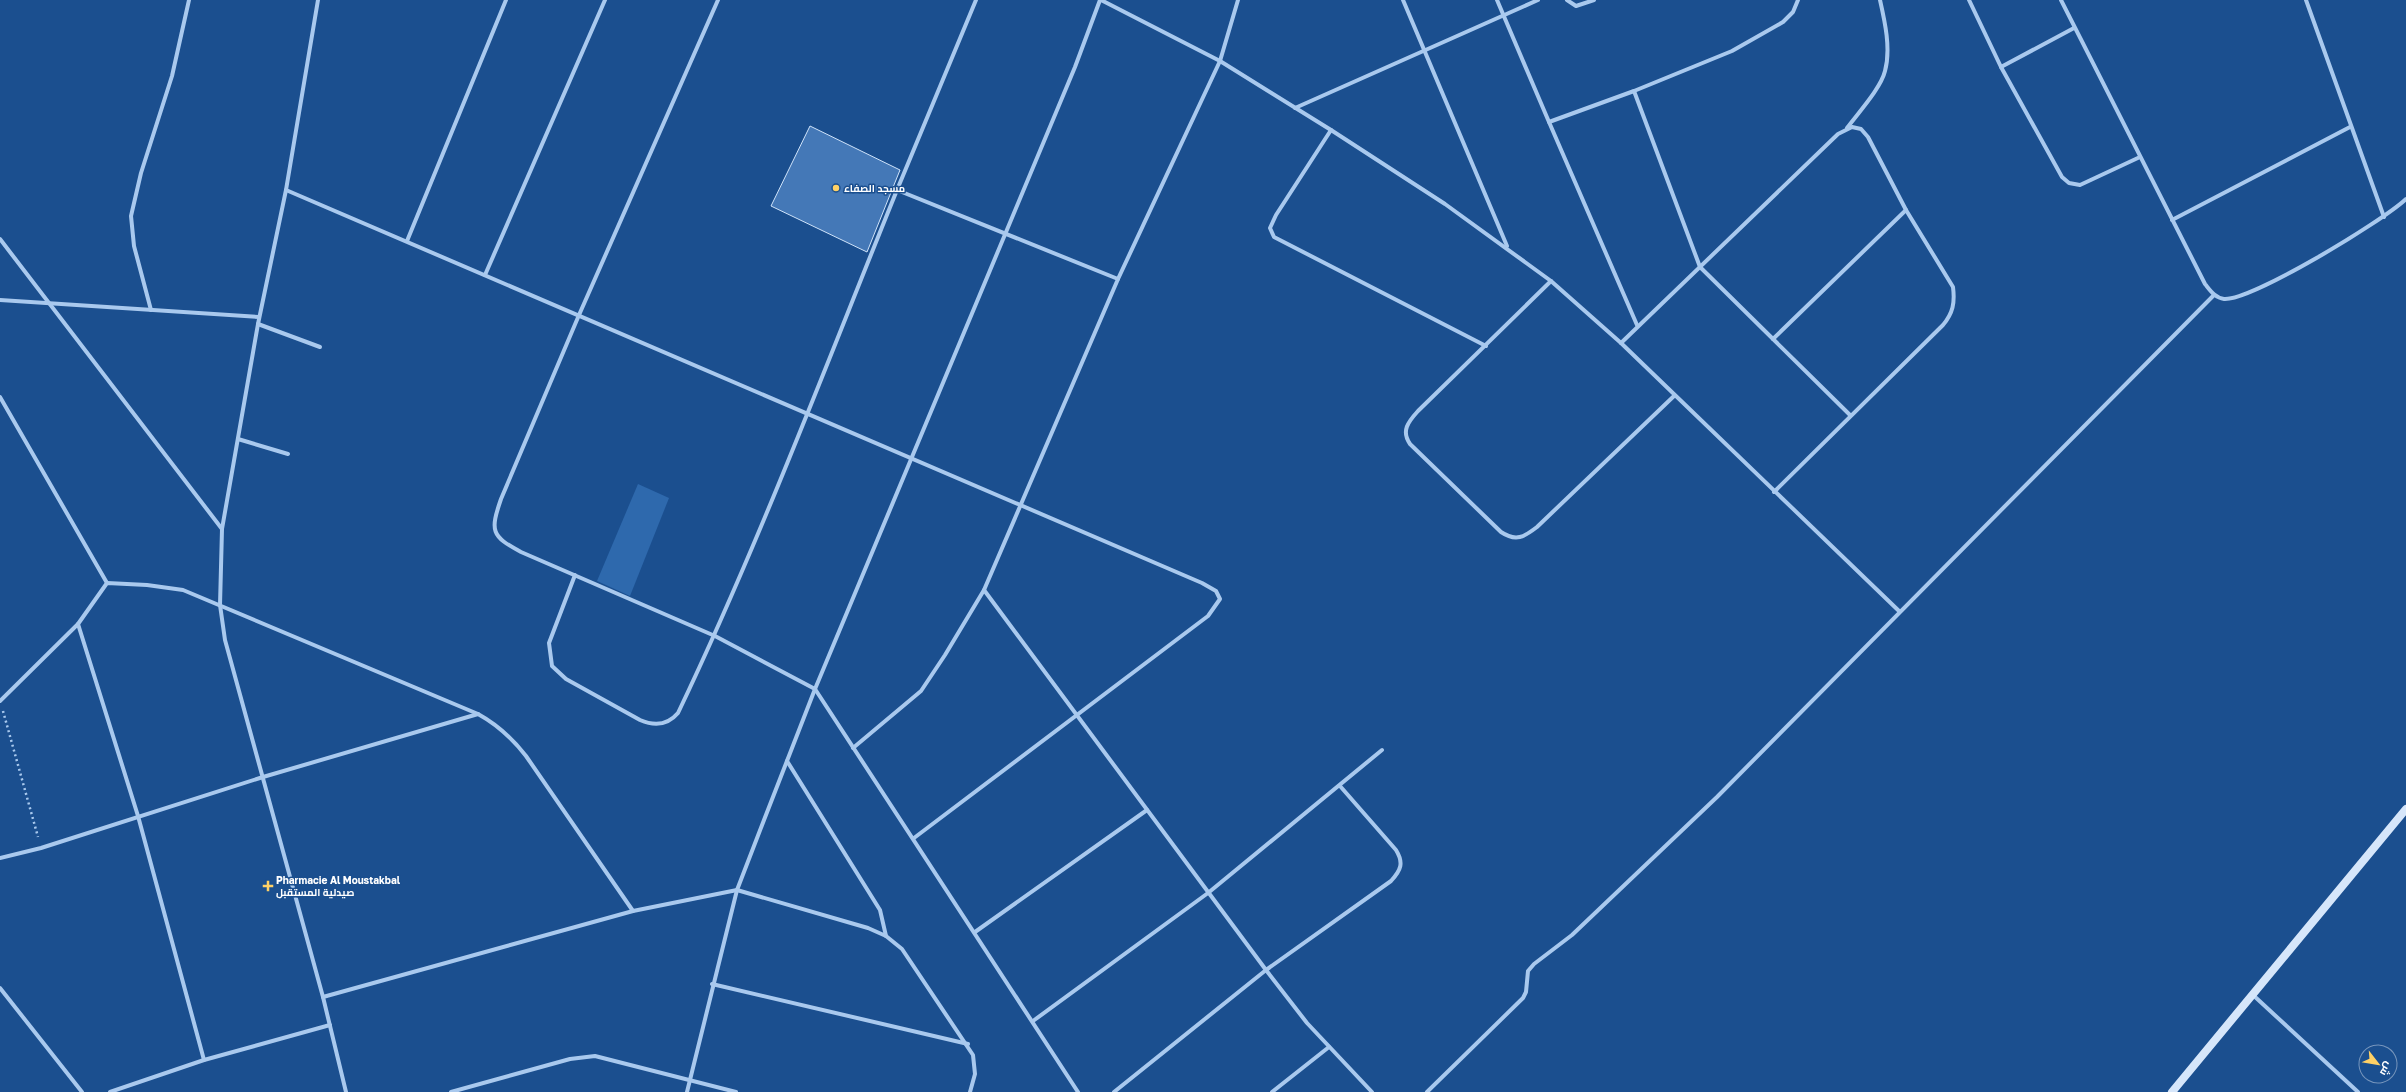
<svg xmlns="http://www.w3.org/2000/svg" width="2406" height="1092" font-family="'Golos Text',Cairo,sans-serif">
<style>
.green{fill:#2e69ad}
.building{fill:#4478b7;stroke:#cfe3fa}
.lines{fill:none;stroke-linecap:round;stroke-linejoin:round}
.path{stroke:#a9c9ee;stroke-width:2.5;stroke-dasharray:2 3;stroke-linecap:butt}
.street{stroke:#a9c9ee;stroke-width:4}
.secondary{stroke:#d6e6fa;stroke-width:8}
.poi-dot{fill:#ffd166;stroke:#1b4f8f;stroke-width:1.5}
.labels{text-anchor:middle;stroke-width:3;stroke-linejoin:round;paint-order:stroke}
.poi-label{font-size:10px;font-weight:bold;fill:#fff;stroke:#1b4f8f;text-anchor:start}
</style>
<rect width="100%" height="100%" fill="#1b4f8f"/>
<polygon class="green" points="638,484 669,498 630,596 597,581"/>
<polygon class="building" points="810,126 900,170 867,252 771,206"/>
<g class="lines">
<polyline class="path" points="3,711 38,837"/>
<g class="street">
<polyline points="318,0 286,190 258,324 222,529 220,605 225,640 323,997 346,1092"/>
<path d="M718,0L579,315L501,499C490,531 491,536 521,552L715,636L815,689L1078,1092"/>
<polyline points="1101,0 1220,61 1331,130 1445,204 1551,281 1621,343 1899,611"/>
<polyline points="1403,0 1507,246"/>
<polyline points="1497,0 1549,122 1634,91 1732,51 1783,22 1793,12 1798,0"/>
<polyline points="1567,0 1576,6 1594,0"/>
<polyline points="1969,0 2001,67 2062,177 2069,183 2080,185 2140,157"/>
<path d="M2061,0L2205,284C2210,290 2215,298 2224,299C2251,301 2383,221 2406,199"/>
<polyline points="2306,0 2384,217"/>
<polyline points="2001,67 2074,28"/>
<polyline points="1634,91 1700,267 1850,415"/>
<polyline points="1295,108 1538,0"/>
<polyline points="1549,122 1637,325"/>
<path d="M1847,128C1858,113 1881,88 1885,71C1891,49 1885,22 1880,0"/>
<polyline points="1331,130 1276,215 1270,228 1274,237 1486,346"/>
<polyline points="286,190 1202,583 1216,591 1220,599 1208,616 914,838"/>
<polyline points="2172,220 2350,127"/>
<polyline points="0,239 222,529"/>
<polyline points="407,241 506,0"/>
<polyline points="485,275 605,0"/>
<polyline points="1118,279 1220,61 1238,0"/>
<path d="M1551,281L1418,411C1408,422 1401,431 1410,444L1501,532C1516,542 1524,537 1537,527L1674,396"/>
<polyline points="0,300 259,317"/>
<polyline points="151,310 134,246 131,216 141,173 172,76 189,0"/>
<polyline points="258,324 320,347"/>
<polyline points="1773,339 1906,210"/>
<path d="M1621,343L1838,134L1852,127L1861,129L1868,137L1906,210L1953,287C1955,303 1953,313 1943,325L1774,492"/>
<polyline points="0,397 107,583"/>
<polyline points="238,439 288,454"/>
<path d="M575,575L549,643L552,666L566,679L640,720C654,726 667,726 678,713C759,543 826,365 897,190C923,127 950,63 976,0"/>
<polyline points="984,590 1266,970 1307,1023 1372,1092"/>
<polyline points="78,624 138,816 204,1060"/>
<path d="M0,701L78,624L107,583L147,585L183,590L478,714C498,725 512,738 526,756L633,911"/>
<polyline points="853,748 921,691 945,655 984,590 1118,279 897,190"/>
<polyline points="787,761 880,910 886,936"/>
<polyline points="0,858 41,848 263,777 478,714"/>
<polyline points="975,932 1147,810"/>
<polyline points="712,984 968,1044"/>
<polyline points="0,988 82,1092"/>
<polyline points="2253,995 2358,1092"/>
<polyline points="323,997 633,911 737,890 868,928 886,936 902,949 973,1055 975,1074 970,1092"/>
<polyline points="1033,1021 1208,893 1382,750"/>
<polyline points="110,1092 204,1060 330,1025"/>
<polyline points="451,1092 570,1059 595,1056 736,1092"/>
<polyline points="687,1092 737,890 764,820 815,689 1075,67 1100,0"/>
<path d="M1114,1092L1266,970L1391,881C1401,870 1404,863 1396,850L1340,786"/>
<polyline points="1272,1092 1329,1047"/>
<polyline points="1427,1092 1523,998 1526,992 1528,971 1534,964 1572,935 1717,797 2214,295"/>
</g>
<polyline class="secondary" points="2172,1092 2406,809"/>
</g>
<g class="poi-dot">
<circle cx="836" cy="188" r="4"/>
<path d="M266 880h4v4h4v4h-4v4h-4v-4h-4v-4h4z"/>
</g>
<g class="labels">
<g class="poi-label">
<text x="844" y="192">مسجد الصفاء</text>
<text x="276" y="884">Pharmacie Al Moustakbal<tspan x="276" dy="12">صيدلية المستقبل</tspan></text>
</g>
</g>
<g transform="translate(2378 1064) rotate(121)"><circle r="19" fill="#1b4f8f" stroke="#7695bc"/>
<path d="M0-3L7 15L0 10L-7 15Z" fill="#ffd166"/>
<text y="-6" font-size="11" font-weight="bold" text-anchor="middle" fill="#ffffff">ش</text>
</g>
</svg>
